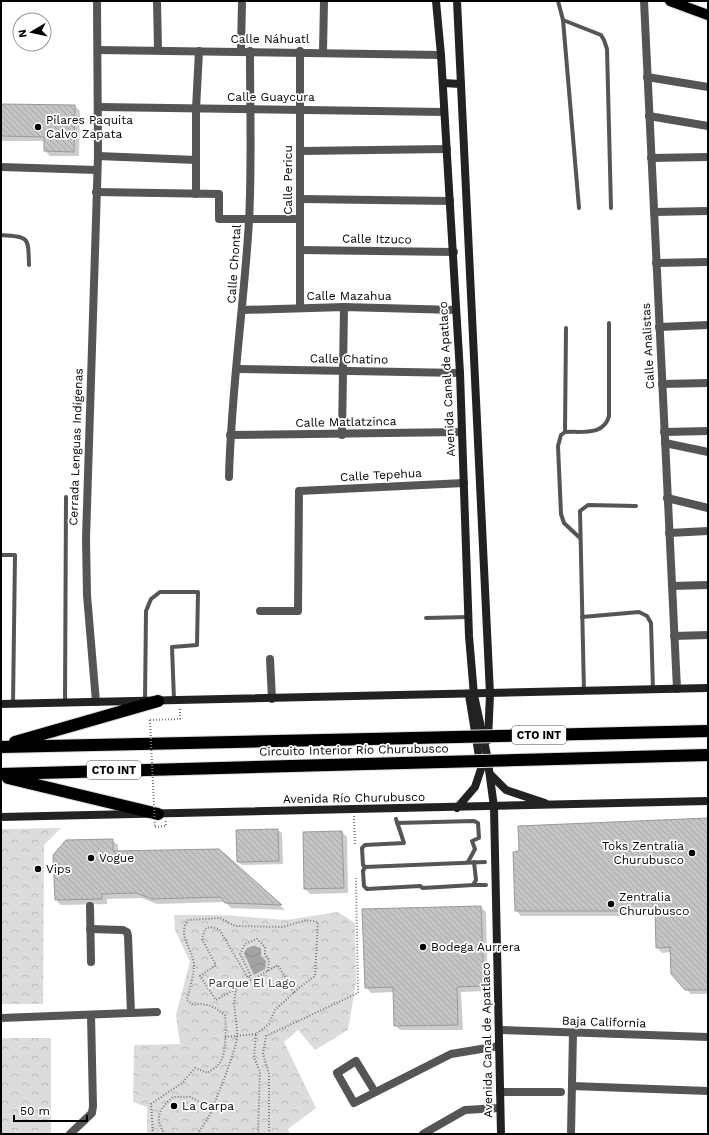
<svg xmlns="http://www.w3.org/2000/svg" width="709" height="1135" font-family="'Work Sans',sans-serif">
<style>
.forest{fill:url(#forest-crowns)}
.water{fill:url(#water-waves)}
.shadow{fill:#0003}
.building{fill:url(#building-back-hatch);stroke:#999}
.lines{fill:none;stroke-linecap:round;stroke-linejoin:round}
.primary-casing{stroke:#dbdbdb;stroke-width:12}
.highway-casing{stroke:#dbdbdb;stroke-width:14}
.path{stroke:#777;stroke-width:2;stroke-dasharray:1 2;stroke-linecap:butt}
.lane{stroke:#555;stroke-width:4}
.street{stroke:#555;stroke-width:8}
.secondary{stroke:#222;stroke-width:8}
.primary{stroke:#000;stroke-width:10}
.highway{stroke:#000;stroke-width:12}
.highway-bridge-casing{stroke:#dbdbdb;stroke-width:14;stroke-linecap:butt}
.path-bridge{stroke:#777;stroke-width:2;stroke-dasharray:1 2;stroke-linecap:butt}
.highway-bridge{stroke:#000;stroke-width:12}
.poi-dot{fill:#000;stroke:#fff;stroke-width:1.5}
.labels{text-anchor:middle;stroke-width:3.5;stroke-linejoin:round;paint-order:stroke}
.shield{fill:#fff;stroke:#4c4c4c;stroke-width:1}
.shield-label{font-size:11px;font-weight:bold;fill:#000}
.street-label{font-size:12px;fill:#000;stroke:#fff}
.poi-label{font-size:12px;fill:#000;stroke:#fff;text-anchor:start}
.park-label{font-size:12px;fill:#333;stroke:#fff}
</style>
<defs>
<pattern id="forest-crowns" width="20" height="18" patternUnits="userSpaceOnUse"><rect width="20" height="18" fill="#dcdcdc"/><path d="M2 6a3 3 0 1 1 6 0M12 15a3 3 0 1 1 6 0" fill="none" stroke="#bbb"/></pattern>
<pattern id="water-waves" width="16" height="10" patternUnits="userSpaceOnUse"><rect width="16" height="10" fill="#a3a3a3"/><path d="M0 5q4-4 8 0t8 0" fill="none" stroke="#8b8b8b"/></pattern>
<pattern id="building-back-hatch" width="6" height="6" patternUnits="userSpaceOnUse"><rect width="6" height="6" fill="#c4c4c4"/><path d="M-1 5l2 2M0 0l6 6M5-1l2 2" fill="none" stroke="#a7a7a7"/></pattern>
</defs>
<rect width="100%" height="100%" fill="#fff"/>
<g class="forest">
<polygon points="61,828 44,845 43,1004 1,1004 1,829"/>
<polygon points="338,912 355,923 356,982 348,1030 315,1050 298,1030 284,1042 316,1108 288,1129 290,1134 147,1134 147,1107 133,1102 134,1045 180,1044 176,1015 190,962 175,930 174,915 223,915 286,920"/>
<rect x="1" y="1038" width="50" height="96"/>
</g>
<polygon class="water" points="254,946 261,948 261,956 266,961 265,969 254,975 244,953 247,948"/>
<g class="shadow">
<polygon points="1,105 75,106 80,111 79,156 50,156 45,151 45,141 3,141 1,138"/>
<polygon points="708,819 708,994 691,994 686,989 671,952 662,953 657,947 656,916 521,916 516,910"/>
<polygon points="278,830 282,833 283,864 242,865 238,862 237,831"/>
<polygon points="342,832 347,837 348,893 310,894 305,889 304,833"/>
<polygon points="112,840 118,845 118,852 218,850 285,910 231,908 225,902 157,904 142,898 107,899 107,904 61,905 56,900 54,855"/>
<polygon points="481,907 486,912 488,991 461,992 463,1030 400,1030 395,1025 394,992 371,993 366,987"/>
</g>
<g class="building">
<polygon points="1,104 75,105 74,152 44,151 44,137 1,136"/>
<polygon points="708,818 708,990 685,990 671,974 670,947 656,948 655,911 515,911 513,852 519,851 518,826"/>
<polygon points="278,829 279,861 237,862 236,830"/>
<polygon points="342,831 344,888 304,889 303,832"/>
<polygon points="113,839 113,851 219,849 282,905 225,903 221,897 152,899 136,893 102,894 102,899 55,900 53,855 66,840"/>
<polygon points="481,906 484,986 457,987 458,1025 394,1026 393,987 365,988 362,909"/>
</g>
<g class="lines">
<g class="primary-casing">
<polyline id="primary" points="670,1 708,15"/>
</g>
<g class="highway-casing">
<g id="highway">
<polyline points="15,742 158,701"/>
<polyline points="1,747 370,739"/>
<polyline points="1,774 403,763"/>
<polyline points="8,778 158,814"/>
</g>
</g>
<g class="path">
<polyline points="150,720 180,719 180,708"/>
<polyline points="354,816 355,846"/>
<polyline points="155,827 166,826 166,821"/>
<polyline points="268,971 269,960 265,954 265,947 257,939 245,944 240,954 251,976 248,978 219,929 210,927 205,929 202,939 216,965 200,976 216,1000 278,965 294,993"/>
<polyline points="225,1037 256,1034"/>
<path d="M153,1134L151,1104L182,1083L195,1068L208,1073C211,1070 215,1068 218,1065C227,1057 226,1027 225,1015C215,1007 206,1002 193,1005L187,1000C189,992 195,970 194,964C192,948 177,935 188,920L220,918L235,926L283,927L306,920L318,922L315,976L300,987L275,1010L269,1024L256,1034L254,1057L260,1072L258,1134"/>
<path d="M165,1134C153,1118 160,1108 173,1097H190L204,1104L214,1102"/>
<path d="M198,1134C202,1126 209,1118 212,1110C220,1088 230,1066 236,1043C240,1024 230,1007 237,988"/>
<polyline points="269,1134 269,1074 263,1054 266,1036 358,993 356,878"/>
</g>
<g class="lane">
<polyline points="558,1 563,20 601,35 604,40 607,49 611,208"/>
<polyline points="563,20 579,208"/>
<path d="M1,235C30,237 28,237 29,265"/>
<polyline points="565,432 566,328"/>
<path d="M580,538L564,523L561,514L558,446L561,435L565,432C582,431 604,436 609,416V323"/>
<polyline points="1,555 15,555 13,704"/>
<polyline points="582,617 639,612 647,616 651,623 653,690"/>
<polyline points="426,618 468,617"/>
<polyline points="584,692 580,511 588,505 636,506"/>
<polyline points="145,701 146,611 151,599 160,592 198,592 197,645 172,647 174,700"/>
<polyline points="65,703 66,497"/>
<polyline points="396,819 404,843 365,845 362,848 363,865 365,867 485,862"/>
<polyline points="397,823 474,821 478,823 479,838 472,841 475,849 468,862"/>
<polyline points="365,867 363,871 364,886 367,889 420,886 423,888 473,885 476,880 474,862"/>
<polyline points="473,885 486,885"/>
</g>
<g class="street">
<polyline points="157,1 158,50"/>
<polyline points="644,1 677,689"/>
<polyline points="98,50 441,55"/>
<polyline points="241,51 242,1"/>
<polyline points="300,51 300,308"/>
<polyline points="323,52 324,1"/>
<polyline points="647,77 708,87"/>
<polyline points="98,107 444,112"/>
<polyline points="649,116 708,126"/>
<polyline points="300,151 447,149"/>
<polyline points="98,156 196,160"/>
<polyline points="651,158 708,157"/>
<polyline points="1,167 97,170"/>
<polyline points="96,192 219,194 219,219 300,219"/>
<polyline points="196,194 196,109 199,51"/>
<polyline points="300,199 450,201"/>
<polyline points="654,212 708,211"/>
<polyline points="300,250 454,252"/>
<polyline points="656,263 708,262"/>
<polyline points="243,310 344,307 456,310"/>
<polyline points="659,327 708,325"/>
<polyline points="237,369 460,373"/>
<polyline points="662,384 708,383"/>
<polyline points="664,432 708,431"/>
<polyline points="230,435 462,432"/>
<polyline points="342,435 344,307"/>
<polyline points="665,443 708,452"/>
<path d="M229,477C231,391 244,306 249,221C252,165 250,108 250,51"/>
<polyline points="667,498 708,508"/>
<polyline points="669,533 708,531"/>
<polyline points="672,586 708,585"/>
<polyline points="260,611 298,611 299,491 464,483"/>
<polyline points="674,636 708,635"/>
<polyline points="270,659 272,699"/>
<polyline points="96,702 87,595 86,539 98,156 97,1"/>
<polyline points="90,906 91,962"/>
<polyline points="90,929 123,930 127,932 128,936 131,1013"/>
<polyline points="1,1018 157,1012"/>
<polyline points="499,1030 708,1037"/>
<polyline points="572,1086 708,1091"/>
<polyline points="375,1092 356,1061 337,1073 354,1103 451,1054 499,1046"/>
<polyline points="500,1092 561,1092"/>
<polyline points="70,1134 92,1113 93,1106 91,1015"/>
<polyline points="423,1134 465,1110 500,1108"/>
<polyline points="571,1134 573,1033"/>
</g>
<g class="secondary">
<polyline points="436,1 441,55 460,373 469,636 474,695 487,755 494,807 501,1134"/>
<polyline points="457,1 490,694 488,740"/>
<polyline points="443,83 461,84"/>
<polyline points="1,704 708,688"/>
<polyline points="491,775 506,790 545,803"/>
<polyline points="457,808 475,787 481,769 469,695"/>
<polyline points="1,817 708,801"/>
</g>
<use href="#primary" class="primary"/>
<use href="#highway" class="highway"/>
<g class="highway-bridge-casing">
<g id="highway-bridge">
<polyline points="370,739 708,731"/>
<polyline points="403,763 708,755"/>
</g>
</g>
<polyline class="path-bridge" points="150,720 155,827"/>
<use href="#highway-bridge" class="highway-bridge"/>
</g>
<g class="poi-dot">
<circle cx="38" cy="127" r="4"/>
<circle cx="692" cy="853" r="4"/>
<circle cx="91" cy="858" r="4"/>
<circle cx="38" cy="869" r="4"/>
<circle cx="611" cy="904" r="4"/>
<circle cx="423" cy="947" r="4"/>
<circle cx="174" cy="1106" r="4"/>
</g>
<g class="labels">
<g class="shield">
<rect x="512" y="726" width="54" height="18" rx="3"/>
<rect x="87" y="761" width="54" height="18" rx="3"/>
</g>
<g class="shield-label">
<text x="539" y="739">CTO INT</text>
<text x="114" y="774">CTO INT</text>
</g>
<g class="street-label">
<text x="270" y="43">Calle Náhuatl</text>
<text x="271" y="101">Calle Guaycura</text>
<text transform="translate(288 180) rotate(-90)" y="4">Calle Pericu</text>
<text transform="translate(377 239) rotate(1)" y="4">Calle Itzuco</text>
<text transform="translate(234 264) rotate(-86)" y="4">Calle Chontal</text>
<text x="349" y="300">Calle Mazahua</text>
<text transform="translate(648 346) rotate(-93)" y="4">Calle Analistas</text>
<text transform="translate(349 359) rotate(1)" y="4">Calle Chatino</text>
<text transform="translate(447 379) rotate(-93)" y="4">Avenida Canal de Apatlaco</text>
<text transform="translate(346 422) rotate(-1)" y="4">Calle Matlatzinca</text>
<text transform="translate(76 447) rotate(-88)" y="4">Cerrada Lenguas Indígenas</text>
<text transform="translate(381 475) rotate(-3)" y="4">Calle Tepehua</text>
<text transform="translate(354 750) rotate(-1)" y="4">Circuito Interior Río Churubusco</text>
<text transform="translate(354 798) rotate(-1)" y="4">Avenida Río Churubusco</text>
<text transform="translate(604 1022) rotate(2)" y="4">Baja California</text>
<text transform="translate(487 1040) rotate(-91)" y="4">Avenida Canal de Apatlaco</text>
</g>
<g class="poi-label">
<text x="46" y="124">Pilares Paquita<tspan x="46" dy="14">Calvo Zapata</tspan></text>
<text x="684" y="850" text-anchor="end">Toks Zentralia<tspan x="684" dy="14">Churubusco</tspan></text>
<text x="99" y="862">Vogue</text>
<text x="46" y="873">Vips</text>
<text x="619" y="901">Zentralia<tspan x="619" dy="14">Churubusco</tspan></text>
<text x="431" y="951">Bodega Aurrera</text>
<text x="182" y="1110">La Carpa</text>
</g>
<g class="park-label">
<text x="252" y="987">Parque El Lago</text>
</g>
</g>
<rect width="709" height="1135" fill="none" stroke="#000000" stroke-width="4"/>
<g transform="translate(32 32) rotate(261)"><circle r="19" fill="#ffffff" stroke="#999999"/>
<path d="M0-3L7 15L0 10L-7 15Z" fill="#000000"/>
<text y="-6" font-size="11" font-weight="bold" text-anchor="middle" fill="#000000">N</text>
</g>
<path d="M14 1115v6h73v-6" fill="none" stroke="#000000" stroke-width="2"/>
<text x="20" y="1115" font-size="12" fill="#000000" stroke="#ffffff" stroke-width="3" paint-order="stroke">50 m</text>
</svg>
